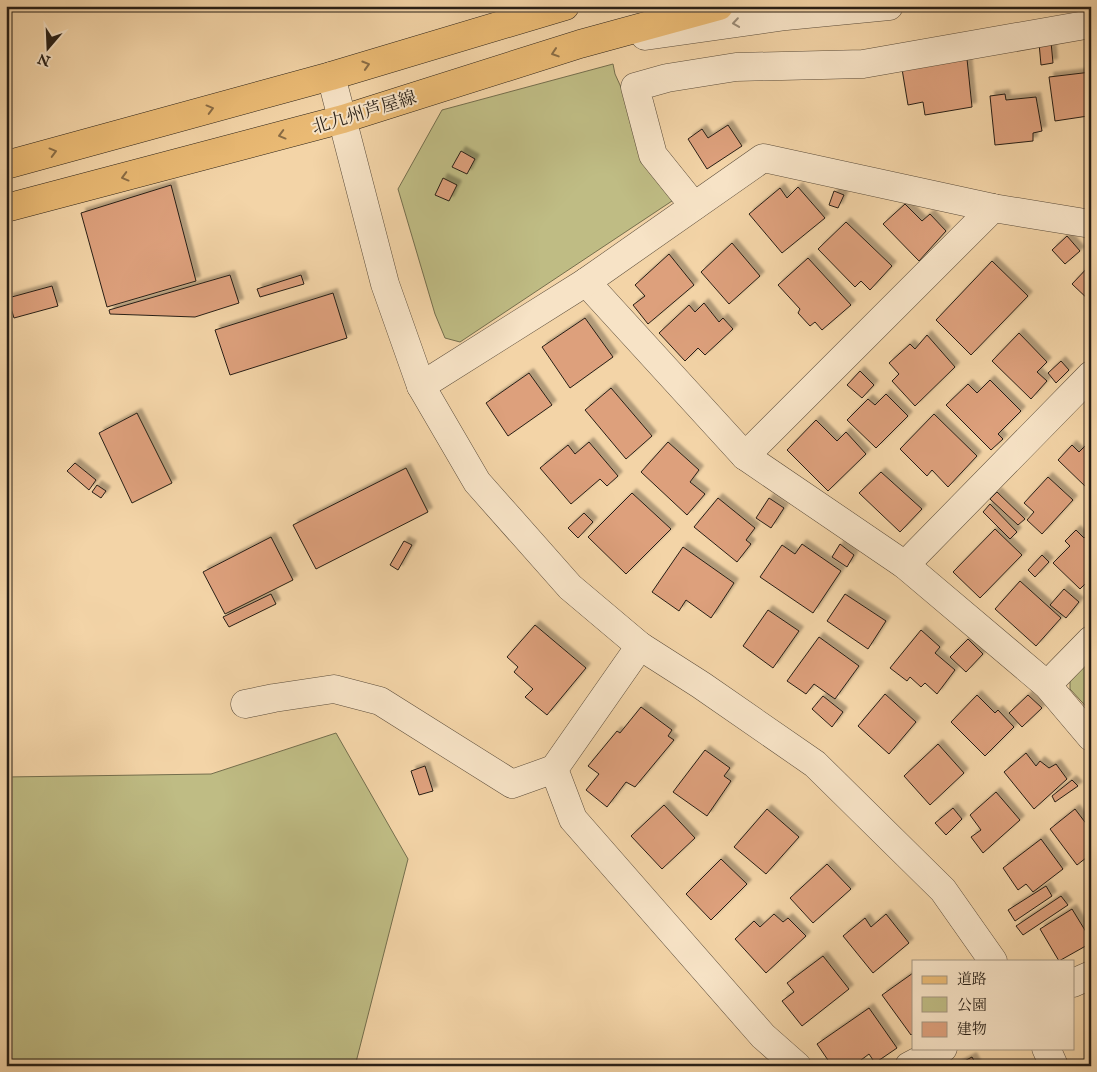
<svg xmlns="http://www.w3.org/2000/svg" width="1097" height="1072" font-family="'IM FELL English','Noto Serif JP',serif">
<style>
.green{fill:#bfbc84;stroke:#746e4d}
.building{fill:#dda07c;stroke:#281f16;filter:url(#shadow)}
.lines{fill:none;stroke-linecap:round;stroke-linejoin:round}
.minor-casing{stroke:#5b4c3a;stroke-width:29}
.major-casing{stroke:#281f16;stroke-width:29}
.minor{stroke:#f7e3c6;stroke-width:28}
.major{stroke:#eaba74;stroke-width:28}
.oneway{stroke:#9a8b77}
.oneway2{stroke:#896c45}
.labels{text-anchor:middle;stroke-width:4;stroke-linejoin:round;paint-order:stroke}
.street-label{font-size:18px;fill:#281f16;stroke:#f7e3c6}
</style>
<defs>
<filter id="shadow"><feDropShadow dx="4.5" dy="-4.5" stdDeviation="1" flood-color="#0004"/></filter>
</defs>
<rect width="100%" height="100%" fill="#f3d4a7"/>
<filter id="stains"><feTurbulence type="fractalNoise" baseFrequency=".004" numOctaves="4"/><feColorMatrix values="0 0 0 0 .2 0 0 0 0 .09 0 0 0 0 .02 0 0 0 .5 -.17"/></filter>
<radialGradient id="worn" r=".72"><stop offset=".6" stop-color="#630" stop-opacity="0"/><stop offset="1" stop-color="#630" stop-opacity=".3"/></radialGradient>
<g class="green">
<polygon points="613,64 615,74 635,118 675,199 460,342 445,338 435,314 398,189 442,110"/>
<polygon points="1091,654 1091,712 1070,689 1070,675"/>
<polygon points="336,733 408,859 355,1066 6,1066 6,777 211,774"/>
</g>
<g class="building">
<polygon points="1051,42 1053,63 1041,65 1039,43"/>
<polygon points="967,59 972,107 925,115 923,102 908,105 902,69"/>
<polygon points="1091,72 1091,129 1089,129 1088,116 1055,121 1049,77"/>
<polygon points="1005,94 1006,100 1036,97 1042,131 1033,133 1033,141 995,145 990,96"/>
<polygon points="728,125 742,146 707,169 688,139 702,129 708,138"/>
<polygon points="461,151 475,159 467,174 452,167"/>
<polygon points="443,178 457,185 449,201 435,195"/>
<polygon points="171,185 196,281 107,307 81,213"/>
<polygon points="798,187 825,218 782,253 749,214 780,188 787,198"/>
<polygon points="834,191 844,195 838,208 829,205"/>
<polygon points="905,204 922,221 930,214 946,231 919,261 883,224"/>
<polygon points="846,222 892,266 870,290 861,281 855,287 818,249"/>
<polygon points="1067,236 1080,251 1065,264 1052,250"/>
<polygon points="732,243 760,276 729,304 701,272"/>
<polygon points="669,254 694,285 648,324 633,305 645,296 635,285"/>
<polygon points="808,258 851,305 822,330 815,322 810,326 798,313 800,309 778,285"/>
<polygon points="992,261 1028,296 971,355 936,320"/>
<polygon points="1091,264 1091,302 1072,284"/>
<polygon points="230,275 239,303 195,317 110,314 109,310"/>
<polygon points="301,275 304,284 260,297 257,289"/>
<polygon points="52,286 58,306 14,318 8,298"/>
<polygon points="333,293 347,338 230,375 215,330"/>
<polygon points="704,303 719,322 723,318 733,329 705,355 698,348 685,361 659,333 689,305 695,312"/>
<polygon points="585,318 613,357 570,388 542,347"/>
<polygon points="1019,333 1047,362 1037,372 1047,381 1031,399 992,361"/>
<polygon points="927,335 955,367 915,406 892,381 899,374 889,363 910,344 915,349"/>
<polygon points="1061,361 1069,370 1056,383 1048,373"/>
<polygon points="860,371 874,385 862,398 847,385"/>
<polygon points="529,373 552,405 508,436 486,403"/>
<polygon points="990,380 1021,411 998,434 1003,439 991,450 946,405 968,384 977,393"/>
<polygon points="611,388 652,436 626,459 585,410"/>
<polygon points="886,394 908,416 876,448 847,420 868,399 875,405"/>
<polygon points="137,413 172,483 132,503 99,433"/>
<polygon points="934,414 977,456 948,487 932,470 927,476 900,449"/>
<polygon points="816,420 837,441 846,432 866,454 828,491 787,450"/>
<polygon points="1091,440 1091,487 1088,489 1058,460 1072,445 1079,452"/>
<polygon points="589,442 618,476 607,486 600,479 571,504 540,468 568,445 575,454"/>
<polygon points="668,442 699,470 690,482 705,494 687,515 641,472"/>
<polygon points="75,463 96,480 89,490 67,471"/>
<polygon points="406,468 428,512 316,569 293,525"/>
<polygon points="881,472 922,509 900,532 859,493"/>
<polygon points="1048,477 1073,500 1042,534 1027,520 1034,512 1024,503"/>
<polygon points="97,485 106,491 101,498 92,492"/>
<polygon points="997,492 1025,519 1018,525 990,499"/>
<polygon points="632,493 671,529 626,574 588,537"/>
<polygon points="718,498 755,528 746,540 751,544 737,562 694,527"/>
<polygon points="769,498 784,508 771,528 756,518"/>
<polygon points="990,504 1017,532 1010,539 983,512"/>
<polygon points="584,513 593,522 578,538 568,528"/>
<polygon points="995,529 1022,555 980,598 953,572"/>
<polygon points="1076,530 1084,538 1091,531 1091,578 1080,589 1053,563 1070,546 1065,541"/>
<polygon points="271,537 293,580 225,614 203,572"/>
<polygon points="404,541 412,545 398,570 390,565"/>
<polygon points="802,544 841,571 813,613 760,577 782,545 795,554"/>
<polygon points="840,544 854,555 847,567 832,557"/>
<polygon points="683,547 734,583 711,618 686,600 679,611 652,592"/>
<polygon points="1042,555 1049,562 1035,577 1028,570"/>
<polygon points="1020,581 1061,618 1036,646 995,609"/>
<polygon points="1064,589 1079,602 1066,618 1050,605"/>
<polygon points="271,594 276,604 229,627 223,617"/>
<polygon points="845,594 886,621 868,649 827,621"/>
<polygon points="768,610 799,631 773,668 743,646"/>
<polygon points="535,625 586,668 547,715 525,697 533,689 514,672 518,667 507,657"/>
<polygon points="921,630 940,647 935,653 955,670 937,694 925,683 921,687 910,677 907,681 890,668"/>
<polygon points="819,637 859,666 835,699 814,684 806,694 787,681"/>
<polygon points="968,639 983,654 966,672 950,657"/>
<polygon points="885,694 916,722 889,754 858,726"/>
<polygon points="977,695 995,713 998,710 1014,727 985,756 951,722"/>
<polygon points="1028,695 1042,708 1022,727 1009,713"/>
<polygon points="823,696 843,712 832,727 812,709"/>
<polygon points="641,707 672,730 668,736 674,740 635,787 626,782 607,807 586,790 599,774 588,766 617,731 620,733"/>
<polygon points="938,744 964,773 930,805 904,776"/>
<polygon points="705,750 730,768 724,776 731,781 707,816 673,792"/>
<polygon points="1026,753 1036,766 1040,761 1049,768 1056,764 1067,779 1034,809 1004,772"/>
<polygon points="425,766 433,791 419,795 411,771"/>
<polygon points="1072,780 1078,786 1055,802 1052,796"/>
<polygon points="996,792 1020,820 983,853 971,837 981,830 970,815"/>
<polygon points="664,805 695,838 662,869 631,836"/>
<polygon points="953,808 962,819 946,835 935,823"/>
<polygon points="767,809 799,837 766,874 734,847"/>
<polygon points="1075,809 1091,830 1091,854 1077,865 1050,829"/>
<polygon points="1041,839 1063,869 1033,892 1026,884 1018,890 1003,868"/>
<polygon points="721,859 747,884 711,920 686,894"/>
<polygon points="827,864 851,889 813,923 790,898"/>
<polygon points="1046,886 1052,896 1015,921 1008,910"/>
<polygon points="1061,896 1068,905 1023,935 1016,926"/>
<polygon points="1072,909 1091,940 1091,943 1059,961 1040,929"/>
<polygon points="774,914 783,922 788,918 806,936 766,973 735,939 754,921 760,927"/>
<polygon points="886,914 909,943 873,973 843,936 865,918 871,927"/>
<polygon points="823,956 849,989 802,1026 782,1001 794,992 787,983"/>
<polygon points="913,973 913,1033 911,1035 882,995"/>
<polygon points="869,1008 897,1048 875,1063 869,1054 853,1066 832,1066 817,1044"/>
<polygon points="972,1057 977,1066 955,1066"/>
</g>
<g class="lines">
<g class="minor-casing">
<g id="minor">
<polyline points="645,36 786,16 889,6"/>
<polyline points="331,76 385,284 421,386 477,482 570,587 640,646 701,685 815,764 943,890 993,961"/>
<polyline points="694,206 653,155 635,87 667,78 736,67 863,64 1091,24"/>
<polyline points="586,282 745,456 905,565 1047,685 1091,737"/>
<polyline points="421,386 586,282 763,158 993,208 1091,224"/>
<polyline points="745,456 993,208"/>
<polyline points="905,565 1091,375"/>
<polyline points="640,646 554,769 573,819 763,1036 797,1066"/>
<polyline points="1047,685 1091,640"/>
<polyline points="245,704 274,698 334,689 380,701 512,784 554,769"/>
<polyline points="1073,983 1091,975"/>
<polyline points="1046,1048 1054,1066"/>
<polyline points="909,1066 943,1048"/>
</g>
</g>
<g class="major-casing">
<g id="major">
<polyline points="6,165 331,76 565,6"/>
<polyline points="6,208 343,119 580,44 719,6"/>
</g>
</g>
<use href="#minor" class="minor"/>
<use href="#major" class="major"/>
</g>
<defs><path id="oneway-chevron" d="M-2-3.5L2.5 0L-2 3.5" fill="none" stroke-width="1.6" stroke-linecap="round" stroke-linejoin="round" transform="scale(1.25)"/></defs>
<use class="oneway" href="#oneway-chevron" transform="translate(736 23) rotate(172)"/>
<g class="oneway2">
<use href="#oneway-chevron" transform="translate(555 53) rotate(162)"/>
<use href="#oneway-chevron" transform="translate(366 65) rotate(-17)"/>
<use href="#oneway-chevron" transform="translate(210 109) rotate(-15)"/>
<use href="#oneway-chevron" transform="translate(282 135) rotate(165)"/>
<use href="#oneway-chevron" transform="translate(53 152) rotate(-15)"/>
<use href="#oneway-chevron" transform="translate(125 177) rotate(165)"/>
</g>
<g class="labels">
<g class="street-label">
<text transform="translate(364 112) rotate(-17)" y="6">北九州芦屋線</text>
</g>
</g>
<rect width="1097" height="1072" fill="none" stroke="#f3d4a7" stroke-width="25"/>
<rect x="8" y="8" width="1082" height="1057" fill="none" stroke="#281f16" stroke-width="2.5"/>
<rect x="12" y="12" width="1072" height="1047" fill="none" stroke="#281f16"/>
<rect x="912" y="960" width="162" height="90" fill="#f7e3c6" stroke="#a49580"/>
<rect x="922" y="976" width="25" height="8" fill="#eaba74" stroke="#a49580"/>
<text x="957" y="984" font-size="15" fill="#281f16">道路</text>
<rect x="922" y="997" width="25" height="15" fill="#bfbc84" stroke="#a49580"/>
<text x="957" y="1010" font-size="15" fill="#281f16">公園</text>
<rect x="922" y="1022" width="25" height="15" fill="#dda07c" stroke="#a49580"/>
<text x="957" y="1034" font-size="15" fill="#281f16">建物</text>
<g transform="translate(48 48) rotate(199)" stroke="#f7e3c6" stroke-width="4" paint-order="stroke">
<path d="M0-4L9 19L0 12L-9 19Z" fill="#281f16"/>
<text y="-8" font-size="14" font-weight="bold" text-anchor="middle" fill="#281f16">N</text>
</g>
<rect width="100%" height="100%" filter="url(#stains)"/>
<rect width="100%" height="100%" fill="url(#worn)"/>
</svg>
